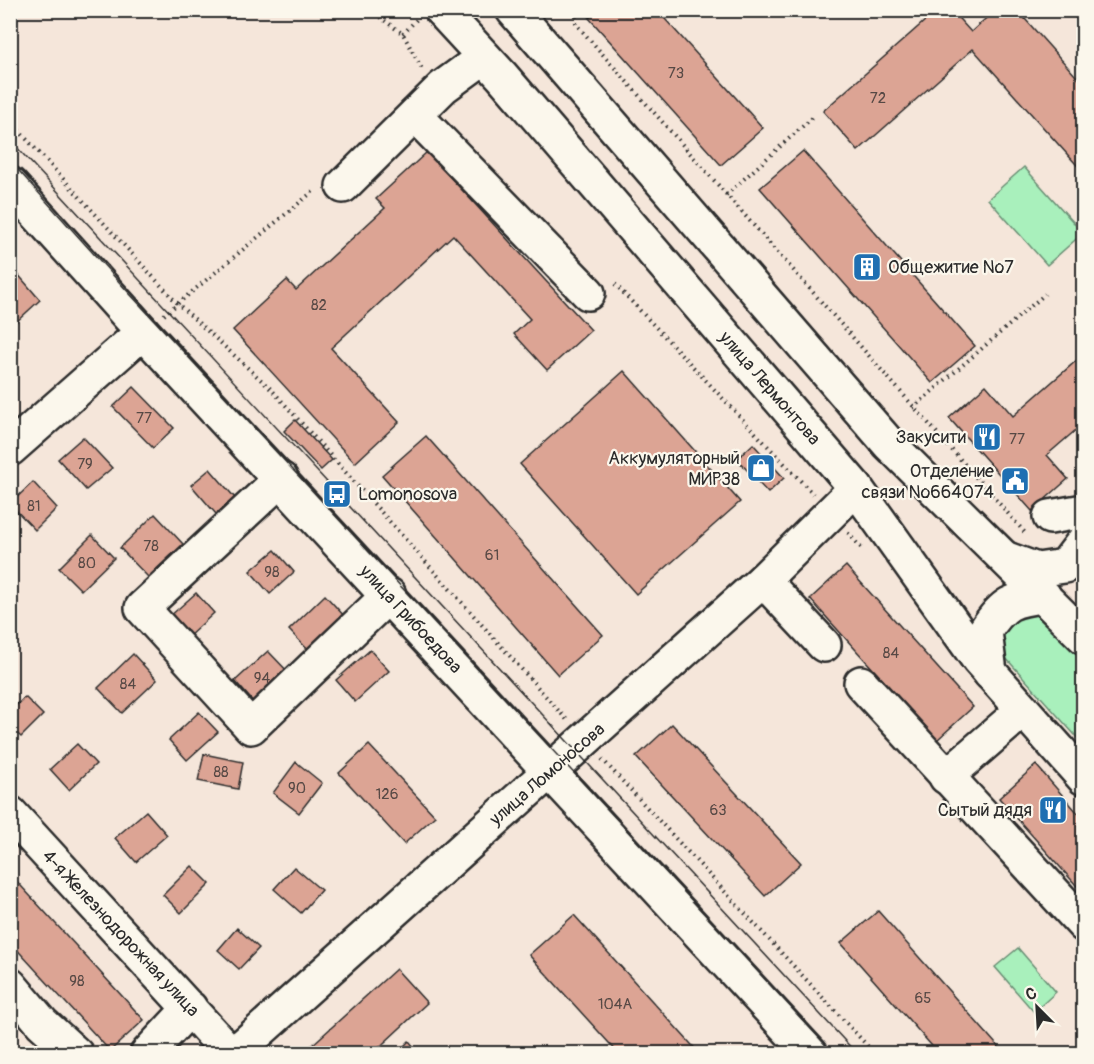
<svg xmlns="http://www.w3.org/2000/svg" width="1094" height="1064" font-family="Pangolin,sans-serif">
<style>
.green{fill:#a9f0bc;stroke:#6a8e74;stroke-width:1.5}
.building{fill:#dca494;stroke:#2b2b2b;stroke-width:1.5}
.lines{fill:none;stroke-linecap:round;stroke-linejoin:round}
.minor-casing{stroke:#2b2b2b;stroke-width:38}
.major-casing{stroke:#2b2b2b;stroke-width:38}
.path{stroke:#2b2b2b;stroke-width:4;stroke-dasharray:1.5 4.5;stroke-linecap:butt}
.minor{stroke:#fbf7ec;stroke-width:33}
.major{stroke:#fbf7ec;stroke-width:33}
.tram{stroke:#2b2b2b;stroke-width:1.5}
.labels{text-anchor:middle;stroke-width:4.5;stroke-linejoin:round;paint-order:stroke}
.number-label{font-size:15px;fill:#574945}
.poi-label{font-size:18px;fill:#2b2b2b;stroke:#fbf7ec;text-anchor:end}
.street-label{font-size:18px;fill:#2b2b2b;stroke:#fbf7ec}
</style>
<rect width="100%" height="100%" fill="#f5e6da"/>
<filter id="ink" filterUnits="userSpaceOnUse"><feTurbulence type="fractalNoise" baseFrequency=".0167" numOctaves="2"/><feDisplacementMap in="SourceGraphic" scale="12" xChannelSelector="R" yChannelSelector="G"/><feConvolveMatrix kernelMatrix="1 2 1 2 8 2 1 2 1" color-interpolation-filters="sRGB"/></filter>
<g filter="url(#ink)">
<g class="green">
<polygon points="1024,167 1083,233 1047,265 988,199"/>
<path d="M1024,614C1054,614 1065,636 1083,656V744L1005,657C996,633 1002,625 1024,614Z"/>
<polygon points="1018,948 1056,992 1034,1012 995,967"/>
</g>
<g class="building">
<polygon points="598,10 657,10 763,128 721,165 589,18"/>
<polygon points="933,10 951,10 971,32 995,10 1017,10 1084,85 1084,173 973,49 858,151 823,111 935,12"/>
<polygon points="803,151 975,346 932,383 760,188"/>
<polygon points="427,152 591,330 547,370 514,334 530,319 453,235 331,348 399,422 355,463 233,330 287,280 296,290 385,208 376,199"/>
<polygon points="16,272 40,300 15,323 10,318 10,277"/>
<polygon points="1084,354 1084,423 1047,455 1068,479 1032,511 949,418 986,385 1013,416"/>
<polygon points="624,371 740,502 636,594 520,464"/>
<polygon points="134,387 174,428 153,448 113,407"/>
<polygon points="295,420 332,460 321,470 284,431"/>
<polygon points="426,436 603,635 558,675 382,475"/>
<polygon points="83,437 112,468 86,490 58,459"/>
<polygon points="753,444 784,478 768,493 737,459"/>
<polygon points="210,469 235,498 216,514 191,485"/>
<polygon points="33,482 57,508 35,530 10,504"/>
<polygon points="155,514 183,544 148,577 120,548"/>
<polygon points="92,535 114,558 81,590 59,568"/>
<polygon points="275,550 294,572 270,594 250,571"/>
<polygon points="846,566 973,707 937,740 810,599"/>
<polygon points="196,593 214,613 187,638 169,617"/>
<polygon points="325,595 346,618 310,652 289,630"/>
<polygon points="370,650 389,671 355,702 336,680"/>
<polygon points="268,651 290,674 256,705 235,681"/>
<polygon points="133,654 157,680 122,713 98,688"/>
<polygon points="25,697 43,715 21,737 10,727 10,711"/>
<polygon points="199,712 218,732 187,760 169,740"/>
<polygon points="672,724 801,863 765,896 636,757"/>
<polygon points="77,744 96,764 69,790 50,769"/>
<polygon points="369,745 435,816 404,844 339,773"/>
<polygon points="204,754 243,762 238,789 198,781"/>
<polygon points="296,762 322,783 299,813 273,793"/>
<polygon points="1036,765 1084,820 1084,894 999,798"/>
<polygon points="146,811 167,835 136,862 115,838"/>
<polygon points="192,866 210,884 181,913 163,895"/>
<polygon points="294,867 321,890 301,913 274,889"/>
<polygon points="10,874 144,1020 110,1051 10,942"/>
<polygon points="878,911 1004,1053 939,1054 841,943"/>
<polygon points="574,915 700,1054 619,1054 529,955"/>
<polygon points="237,928 259,948 239,969 218,950"/>
<polygon points="396,969 427,1003 372,1054 317,1054 311,1046"/>
<polygon points="409,1041 420,1054 396,1054"/>
</g>
<g class="lines">
<g class="minor-casing">
<g id="minor">
<polyline points="415,115 588,293"/>
<polyline points="10,184 143,332 811,1054"/>
<polyline points="343,186 443,87 484,57"/>
<polyline points="10,449 143,332"/>
<polyline points="281,479 142,608 251,727 389,595"/>
<polyline points="1050,517 1084,511"/>
<polyline points="1007,559 1037,570 1065,566 1084,541"/>
<polyline points="763,580 824,645"/>
<polyline points="861,683 1084,925"/>
<polyline points="946,777 1023,710"/>
<polyline points="10,813 231,1054"/>
<polyline points="10,985 42,1023 76,1054"/>
<polyline points="147,1054 190,1008"/>
<polyline points="234,1054 763,580 856,488"/>
</g>
</g>
<g class="major-casing">
<g id="major">
<polyline points="441,10 502,76 856,488 978,659 1084,778"/>
<polyline points="513,10 889,444 1084,637"/>
<path d="M990,673L985,631C1003,603 1012,599 1044,596"/>
</g>
</g>
<g class="path">
<polyline points="370,10 403,34 422,69"/>
<polyline points="576,10 576,24 1027,535"/>
<polyline points="713,11 714,10"/>
<polyline points="403,34 417,19"/>
<polyline points="10,121 178,304 272,390 567,720"/>
<polyline points="726,195 812,118"/>
<polyline points="615,284 813,494"/>
<polyline points="164,315 316,189"/>
<polyline points="913,408 1045,294"/>
<polyline points="848,533 863,550"/>
<polyline points="602,759 875,1054"/>
</g>
<use href="#minor" class="minor"/>
<use href="#major" class="major"/>
<g class="tram">
<polyline points="10,140 857,1054"/>
<polyline points="10,161 130,294 834,1054"/>
</g>
</g>
</g>
<defs>
<g id="building-square" transform="scale(1.5)"><rect x="-9" y="-9" width="18" height="18" rx="4" fill="#1f6fb2" stroke="#fbf7ec"/><path d="M-4-6H4V6H1V3H-1V6H-4ZM-2.5-4.3h1.7v1.8h-1.7ZM.8-4.3h1.7v1.8H.8ZM-2.5-1h1.7V.8h-1.7ZM.8-1h1.7V.8H.8Z" fill="#fff"/></g>
<g id="restaurant-square" transform="scale(1.5)"><rect x="-9" y="-9" width="18" height="18" rx="4" fill="#1f6fb2" stroke="#fbf7ec"/><path d="M-5-6h1v4h1v-4h1v4h1v-4h1v5L-1.5 .5V6h-2V.5L-5-1ZM5-6V6H3V1.5H1.5Q1.5-4 5-6Z" fill="#fff"/></g>
<g id="shop-square" transform="scale(1.5)"><rect x="-9" y="-9" width="18" height="18" rx="4" fill="#1f6fb2" stroke="#fbf7ec"/><path d="M-5-2.5h2.3a2.7 3.5 0 0 1 5.4 0H5L5.5 6h-11ZM-1.5-2.5h3a1.5 2.3 0 0 0-3 0Z" fill="#fff"/></g>
<g id="civic-square" transform="scale(1.5)"><rect x="-9" y="-9" width="18" height="18" rx="4" fill="#1f6fb2" stroke="#fbf7ec"/><path d="M-.6-6.5H3V-4.5H.6V-3L4-1V1h2V6H-6V1h2V-1L-.6-3ZM-1.2 2.5V6h2.4V2.5Z" fill="#fff"/></g>
<g id="bus-square" transform="scale(1.5)"><rect x="-9" y="-9" width="18" height="18" rx="4" fill="#1f6fb2" stroke="#fbf7ec"/><path d="M-5-6H5V4H4V6H2V4H-2V6H-4V4H-5ZM-3.5-4V0h7V-4ZM-3.5 1.2v1.5H-2V1.2ZM2 1.2v1.5H3.5V1.2Z" fill="#fff"/></g>
</defs>
<g fill-rule="evenodd">
<use href="#building-square" x="867" y="267"/>
<use href="#restaurant-square" x="987" y="437"/>
<use href="#shop-square" x="761" y="468"/>
<use href="#civic-square" x="1015" y="481"/>
<use href="#bus-square" x="337" y="494"/>
<use href="#restaurant-square" x="1053" y="810"/>
</g>
<g class="labels">
<g class="number-label">
<text x="676" y="78">73</text>
<text x="878" y="103">72</text>
<text x="319" y="310">82</text>
<text x="144" y="423">77</text>
<text x="1017" y="444">77</text>
<text x="85" y="469">79</text>
<text x="34" y="511">81</text>
<text x="151" y="551">78</text>
<text x="492" y="560">61</text>
<text x="87" y="568">80</text>
<text x="272" y="577">98</text>
<text x="891" y="658">84</text>
<text x="262" y="683">94</text>
<text x="128" y="689">84</text>
<text x="221" y="777">88</text>
<text x="297" y="793">90</text>
<text x="387" y="799">126</text>
<text x="718" y="815">63</text>
<text x="77" y="986">98</text>
<text x="923" y="1003">65</text>
<text x="615" y="1009">104А</text>
</g>
<g class="poi-label">
<text x="888" y="273" text-anchor="start">Общежитие №7</text>
<text x="966" y="443">Закусити</text>
<text x="740" y="464">Аккумуляторный<tspan x="740" dy="21">МИР38</tspan></text>
<text x="994" y="477">Отделение<tspan x="994" dy="21">связи №664074</tspan></text>
<text x="358" y="500" text-anchor="start">Lomonosova</text>
<text x="1032" y="816">Сытый дядя</text>
</g>
<g class="street-label">
<text transform="translate(770 388) rotate(49)" y="6">улица Лермонтова</text>
<text transform="translate(411 619) rotate(47)" y="6">улица Грибоедова</text>
<text transform="translate(547 774) rotate(-41)" y="6">улица Ломоносова</text>
<text transform="translate(121 933) rotate(47)" y="6">4-я Железнодорожная улица</text>
</g>
</g>
<rect width="1094" height="1064" fill="none" stroke="#fbf7ec" stroke-width="36"/>
<rect x="18" y="18" width="1058" height="1028" fill="none" stroke="#2b2b2b" stroke-width="2" filter="url(#ink)"/>
<g transform="translate(1037 1007) rotate(336)" stroke="#fbf7ec" stroke-width="4.5" paint-order="stroke">
<path d="M0-4.5L10 22L0 15L-10 22Z" fill="#2b2b2b"/>
<text y="-9" font-size="16" font-weight="bold" text-anchor="middle" fill="#2b2b2b">С</text>
</g>
</svg>
